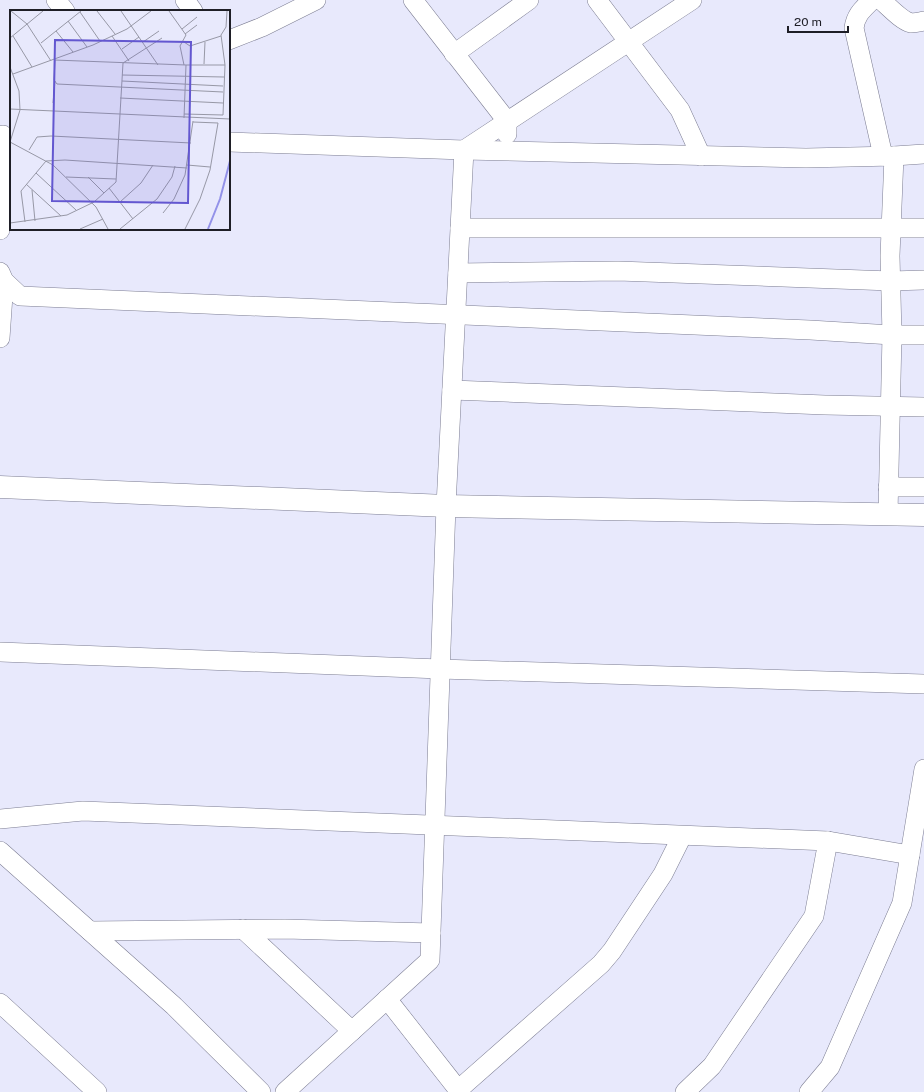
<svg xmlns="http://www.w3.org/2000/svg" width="924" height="1092" font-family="'Public Sans',sans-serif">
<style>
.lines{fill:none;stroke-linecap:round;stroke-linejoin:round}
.street-casing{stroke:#7c7d92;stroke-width:20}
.secondary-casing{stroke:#7c7d92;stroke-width:23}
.street{stroke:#fff;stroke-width:19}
.secondary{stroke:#fff;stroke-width:22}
.inset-river{fill:none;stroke:#9392e9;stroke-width:2}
.inset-road{fill:none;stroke:#9798a6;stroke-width:1}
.view{fill:#6357d0;fill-opacity:0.15;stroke:#6357d0;stroke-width:2}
.inset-edge{fill:none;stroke:#1e1e26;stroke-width:2}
</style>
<rect width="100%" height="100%" fill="#e8e9fc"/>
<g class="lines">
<g class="street-casing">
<g id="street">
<polyline points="56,0 65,11"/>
<polyline points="185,0 193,11"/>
<polyline points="413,0 507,121 507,134"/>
<polyline points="597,0 680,110 701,156"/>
<path d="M872,0C863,9 856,14 854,28L883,156"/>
<path d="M881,0C889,7 902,21 911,23C916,23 920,22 924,21"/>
<polyline points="229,40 262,27 316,0"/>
<polyline points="454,54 529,0"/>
<polyline points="229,142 464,150 806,158 894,156 890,256 892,335 888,514"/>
<polyline points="894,156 924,154"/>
<polyline points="460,228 924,228"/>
<polyline points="0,230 3,135"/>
<polyline points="0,272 4,281 20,296 810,330 892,335 924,335"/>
<polyline points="458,273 618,271 891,281 924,280"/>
<polyline points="0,338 4,281"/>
<polyline points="452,390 825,405 924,407"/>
<polyline points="888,487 924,487"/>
<polyline points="0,652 440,669 924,684"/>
<polyline points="0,819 83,811 828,841 910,855"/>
<polyline points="0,851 174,1006 261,1092"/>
<polyline points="243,929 352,1031"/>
<polyline points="90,931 285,929 431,933"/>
<polyline points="387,999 460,1092"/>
<polyline points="0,1003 97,1092"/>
<polyline points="458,1090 601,964 612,951 663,874 682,836"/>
<polyline points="285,1092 430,960 446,506 464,150 692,0"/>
<polyline points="685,1092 712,1066 814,916 828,841"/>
<polyline points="809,1092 830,1067 902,903 924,769"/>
</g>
</g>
<g class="secondary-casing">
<polyline id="secondary" points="0,487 446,506 924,515"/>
</g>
<use href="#street" class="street"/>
<use href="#secondary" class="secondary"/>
</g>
<g transform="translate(10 10)">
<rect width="220" height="220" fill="#e8e9fc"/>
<path class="inset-river" d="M198,219L210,189L220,151"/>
<path class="inset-road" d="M1,1L17,14L41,51M87,1L105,24M111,1L148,55M159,1L176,25L170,36L174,55M70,2L90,31M58,11L77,37M172,19L187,7M46,21L63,42M175,24L187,15M3,26L22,57M102,26L119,51M0,28L33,1M133,32L149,21M174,32L180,36L211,26M31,33L71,1M112,39L129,27M44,50L176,55L174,108M45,50L44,70L47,74L213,82M194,54L195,32M215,55L211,25L216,17L217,1M0,57L9,81L10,100L0,132M3,64L83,35L117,19L141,1M112,65L214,67M112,71L213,76M110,88L213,93M43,93L45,71M0,99L220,109M174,104L213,105L215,55H176M0,132L43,155L86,197L98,219M19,140L27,127L41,126L181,133M177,155L200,157M26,163L66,200M56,167L106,169M78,167L94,183M16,174L51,206M99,178L123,209M22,180L25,211M110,192L131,173L143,155M153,203L164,189L175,165L183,111M15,212L11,181L36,151L55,150L177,158M0,213L57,205L84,192L106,172L113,53L152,28M70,219L93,209M110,219L147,189L162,167L165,156M175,219L190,189L200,160L208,113L183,112"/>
<path class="view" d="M45,30L181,32L178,193L42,191Z"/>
<rect width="220" height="220" class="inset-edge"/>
</g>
<path d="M788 26v6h60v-6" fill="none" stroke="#1e1e26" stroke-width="2"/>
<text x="794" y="26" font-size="12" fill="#1e1e26" stroke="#e8e9fc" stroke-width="3" paint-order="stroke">20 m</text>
</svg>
